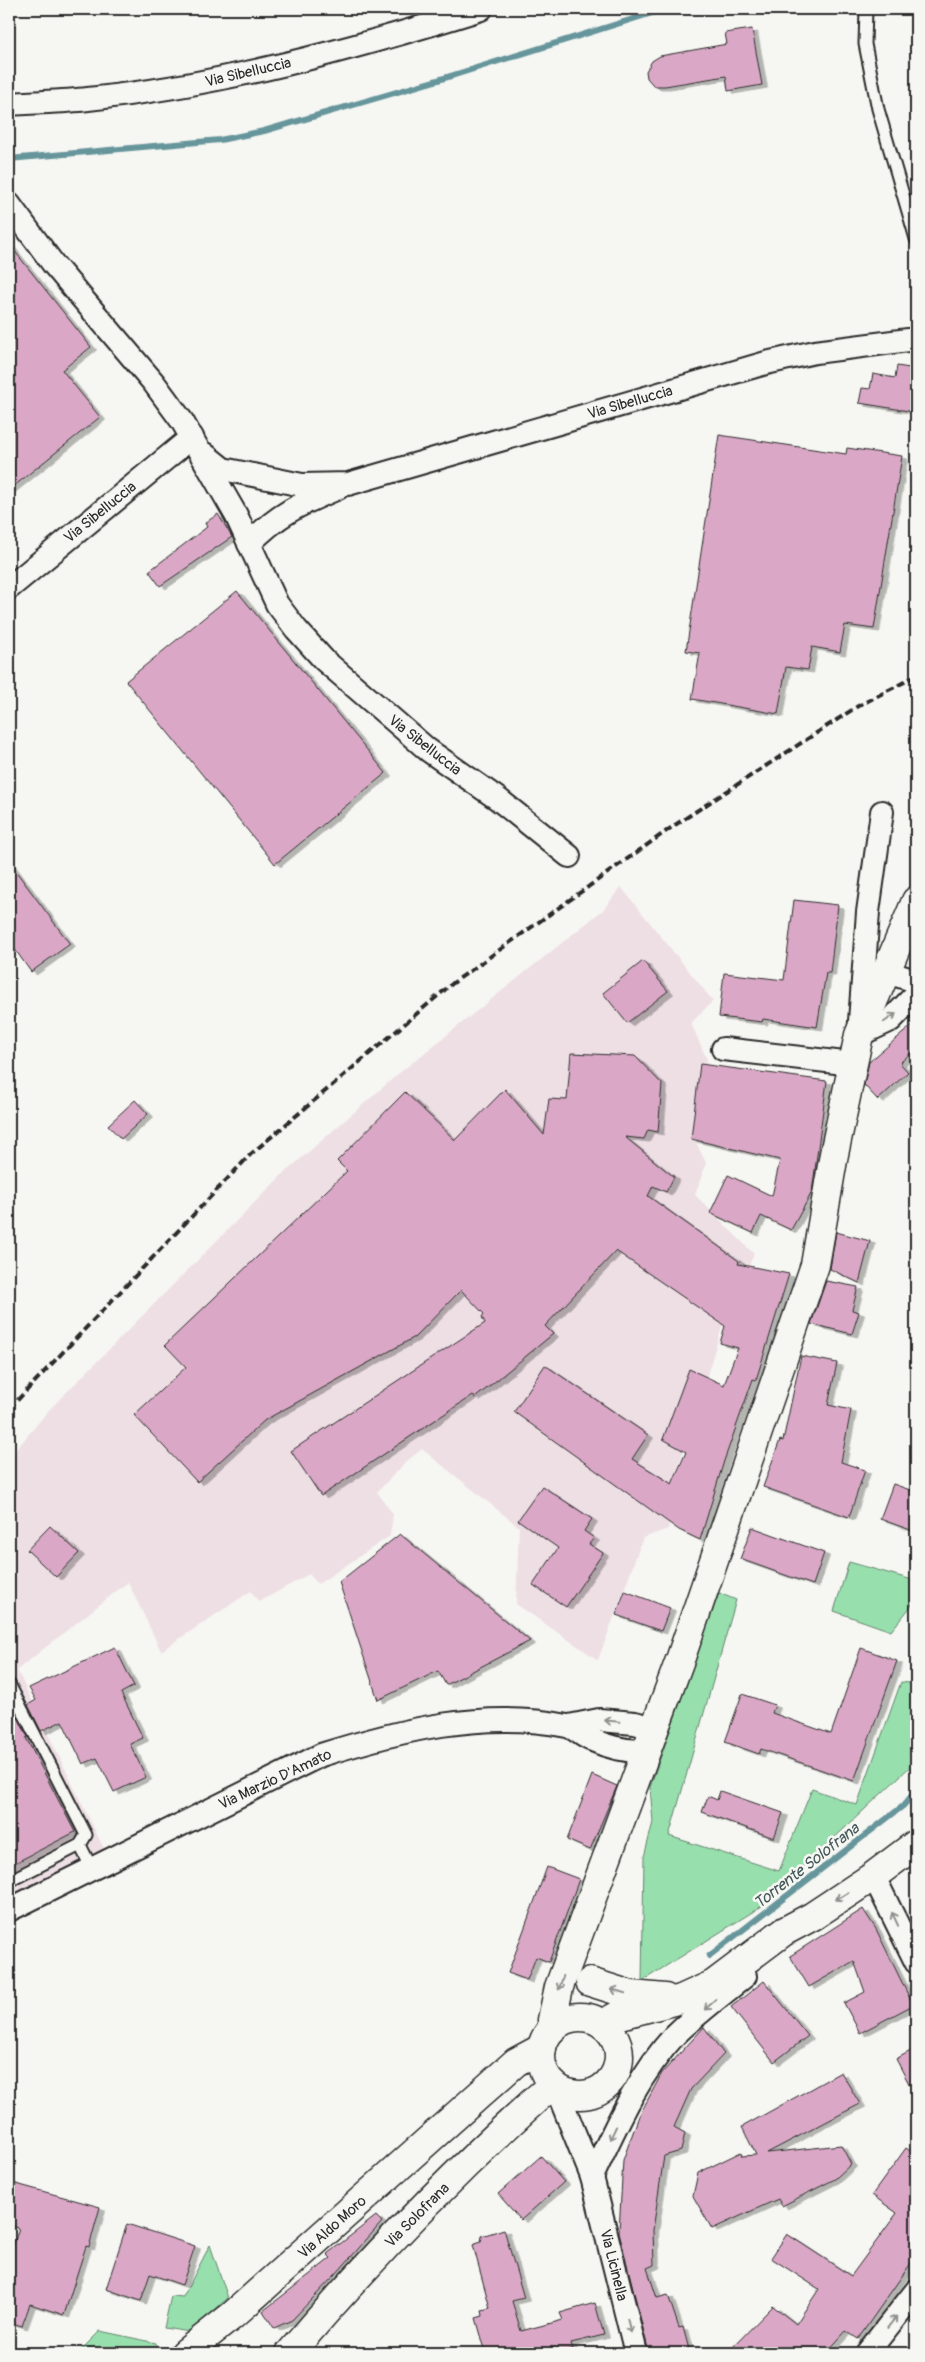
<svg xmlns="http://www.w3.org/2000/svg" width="925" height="2362" font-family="Pangolin,sans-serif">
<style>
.built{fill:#eedfe5}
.green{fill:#98dfae;stroke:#62856c}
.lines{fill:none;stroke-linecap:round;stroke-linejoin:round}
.stream{stroke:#66969c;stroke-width:6}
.building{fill:#daa8c6;stroke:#2b2b2b;filter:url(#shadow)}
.lane-casing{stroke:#2b2b2b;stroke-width:15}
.street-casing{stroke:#2b2b2b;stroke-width:26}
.secondary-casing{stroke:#2b2b2b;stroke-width:31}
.lane{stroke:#f6f6f2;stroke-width:11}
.street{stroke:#f6f6f2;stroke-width:22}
.secondary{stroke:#f6f6f2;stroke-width:28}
.rail{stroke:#2b2b2b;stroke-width:4;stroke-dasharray:8 4;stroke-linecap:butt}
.oneway{stroke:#90908e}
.labels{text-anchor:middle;stroke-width:5;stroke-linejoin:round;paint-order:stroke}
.street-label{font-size:15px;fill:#2b2b2b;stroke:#f6f6f2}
.water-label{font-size:16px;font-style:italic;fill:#44585a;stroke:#f6f6f2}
</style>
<defs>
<filter id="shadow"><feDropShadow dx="5.5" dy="3" stdDeviation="0" flood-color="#0004"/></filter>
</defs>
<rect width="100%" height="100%" fill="#f6f6f2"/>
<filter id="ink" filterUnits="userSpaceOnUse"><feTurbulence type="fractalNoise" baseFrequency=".02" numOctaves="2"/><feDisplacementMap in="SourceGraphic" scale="10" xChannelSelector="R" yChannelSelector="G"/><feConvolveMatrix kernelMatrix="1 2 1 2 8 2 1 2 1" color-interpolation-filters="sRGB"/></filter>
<g filter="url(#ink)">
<polygon class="built" points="621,887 713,1001 691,1023 707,1060 695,1140 706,1163 695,1195 754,1254 722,1327 677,1471 668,1529 643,1538 598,1660 516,1604 519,1527 422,1449 408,1460 377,1492 393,1514 390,1536 318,1584 309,1574 259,1602 251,1591 161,1651 128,1582 17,1670 105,1851 9,1899 9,1458 49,1410 281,1176 397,1075 603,910"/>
<g class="green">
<polygon points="849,1562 916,1581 916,1600 891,1631 834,1611"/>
<polygon points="719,1593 736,1600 669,1836 779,1871 812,1789 857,1805 901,1682 916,1684 916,1761 762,1906 642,1981 644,1857 653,1822 650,1787"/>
<polygon points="210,2245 228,2298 190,2332 164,2328 171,2296 183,2297"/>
<polygon points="100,2331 156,2343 159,2353 78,2353"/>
</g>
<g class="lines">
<g class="stream">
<polyline points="9,159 220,140 264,131 438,80 665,9"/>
<polyline points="709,1956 903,1806 916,1791"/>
</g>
</g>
<g class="building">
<polygon points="752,29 762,85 728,91 726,76 665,86 654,86 647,78 646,71 652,61 660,56 727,44 725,33"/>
<polygon points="9,244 91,347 62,370 100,417 9,490"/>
<polygon points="897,366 916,369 915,412 859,403 862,388 870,389 873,374 895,378"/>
<polygon points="719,435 846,454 847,448 902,456 874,629 845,625 840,652 812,647 808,670 786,667 778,714 692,699 700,653 686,651"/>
<polygon points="218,514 232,537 160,586 149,571 207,527 205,523"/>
<polygon points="237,591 386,773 275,864 126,681"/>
<polygon points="9,862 70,944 31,972 9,941"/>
<polygon points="794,900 838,905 830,973 826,973 817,1027 763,1019 762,1022 719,1017 724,973 784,980"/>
<polygon points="643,961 668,991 627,1023 603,993"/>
<polygon points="916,1022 916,1048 900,1063 908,1072 878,1100 864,1085 869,1062"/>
<polygon points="571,1053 635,1056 662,1084 658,1132 648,1130 644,1139 625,1137 674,1177 666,1192 653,1186 648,1196 739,1261 738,1264 789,1274 756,1380 753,1379 724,1461 700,1540 679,1530 514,1412 545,1365 648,1435 632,1459 672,1484 686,1452 663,1439 689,1369 724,1385 738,1348 720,1343 725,1326 616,1251 545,1326 553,1334 475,1398 473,1395 321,1496 291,1451 485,1323 482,1317 484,1314 461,1290 415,1337 265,1420 197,1482 134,1415 186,1367 165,1345 347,1171 337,1161 405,1092 455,1140 505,1089 544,1135 549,1099 567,1100"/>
<polygon points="700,1064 827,1081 812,1192 791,1230 761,1216 753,1233 710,1213 728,1175 772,1196 780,1160 691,1139"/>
<polygon points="135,1100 148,1114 121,1139 108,1125"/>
<polygon points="836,1232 870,1241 859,1283 830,1269"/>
<polygon points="826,1281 858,1287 852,1310 859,1312 852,1334 811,1324"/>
<polygon points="801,1356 837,1363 828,1405 851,1410 841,1462 865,1470 849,1517 763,1487 780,1440 783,1441"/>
<polygon points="893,1484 916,1492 916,1532 880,1519"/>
<polygon points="542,1486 592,1519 584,1531 594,1538 589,1544 603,1553 566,1607 533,1585 558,1548 518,1520"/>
<polygon points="50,1526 79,1553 56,1577 27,1550"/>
<polygon points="752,1527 824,1553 813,1585 740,1559"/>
<polygon points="400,1534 530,1641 446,1685 438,1671 378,1700 339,1582"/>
<polygon points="625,1591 670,1608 661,1631 616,1615"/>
<polygon points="115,1647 134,1686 121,1693 143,1738 130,1744 146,1777 114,1792 97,1758 83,1764 62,1721 41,1731 28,1705 36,1700 29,1688"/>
<polygon points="861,1648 897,1661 854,1781 761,1749 759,1754 725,1742 742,1694 775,1705 772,1713 831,1734"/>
<polygon points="9,1706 12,1713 15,1711 28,1737 26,1738 75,1832 9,1866"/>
<polygon points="592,1775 617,1786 590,1850 567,1840"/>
<polygon points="720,1791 783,1813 774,1838 702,1812 708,1796 717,1800"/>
<polygon points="547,1867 579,1879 549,1962 536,1957 527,1980 508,1973"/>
<polygon points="863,1909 876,1929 913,2005 860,2033 844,2003 865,1992 854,1961 809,1987 790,1956"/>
<polygon points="764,1981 808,2036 774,2062 731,2007"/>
<polygon points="704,2027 724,2054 691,2089 674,2127 685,2133 681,2151 664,2156 653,2230 654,2265 647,2268 657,2298 668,2295 679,2328 683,2327 690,2353 649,2353 619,2232 623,2160 639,2116 662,2073"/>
<polygon points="916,2048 916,2097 896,2059"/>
<polygon points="841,2072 860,2104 767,2153 841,2145 851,2164 835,2179 782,2206 778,2199 712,2229 693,2196 698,2173 741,2152 742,2156 756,2155 742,2127"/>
<polygon points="906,2148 916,2155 916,2256 858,2339 846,2331 826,2353 727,2353 773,2306 796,2324 819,2289 771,2258 787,2234 851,2276 897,2213 872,2195"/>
<polygon points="541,2156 564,2182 521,2220 498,2194"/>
<polygon points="9,2182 100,2207 89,2247 86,2246 64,2315 30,2304 22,2326 9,2322 9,2259 19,2228 9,2225"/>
<polygon points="376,2216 382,2222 335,2275 292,2320 274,2328 263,2311 331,2258 327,2254"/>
<polygon points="127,2224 195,2246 182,2285 150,2274 141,2301 106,2289"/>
<polygon points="504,2229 524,2298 512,2301 521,2331 563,2320 560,2313 595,2303 604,2335 571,2343 573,2349 556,2353 486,2353 476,2318 483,2316 482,2310 490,2308 473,2245 481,2242 482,2236"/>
</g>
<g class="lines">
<g class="lane-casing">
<g id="lane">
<polyline points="866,9 865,44 878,109 916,239"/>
<polyline points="9,1684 86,1835 80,1845 9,1881"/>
<polyline points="80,1845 92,1869"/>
</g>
</g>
<g class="street-casing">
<g id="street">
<path d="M9,104C35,102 62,102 88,99C222,85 353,49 481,9"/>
<polyline points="9,204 54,265 154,383 182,421 236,515 277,604 296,629 324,660 428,750 498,799 569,856"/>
<polyline points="203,453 223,469 302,485 348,484 766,363 815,352 916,339"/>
<path d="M249,544C278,514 300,504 338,488"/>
<polyline points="9,588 192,437"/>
<polyline points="882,812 868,912 859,1035 891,1020 916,994"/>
<polyline points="886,972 916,981"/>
<polyline points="723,1049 853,1064"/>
<polyline points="569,1726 599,1720 635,1723 654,1728"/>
<polyline points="872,1877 880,1889 916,1962"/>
<path d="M9,1910L321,1755C400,1730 485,1709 567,1726C575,1728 582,1736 590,1739C608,1747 626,1752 645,1751"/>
<polyline points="563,2092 561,2100 592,2177 636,2353"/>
<path d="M592,2177C615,2128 638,2075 675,2035C696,2014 722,1995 745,1976"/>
<polyline points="867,2353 916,2291"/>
</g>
</g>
<g class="secondary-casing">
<g id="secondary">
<polyline points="590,1982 631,1995 665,1998"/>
<circle cx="580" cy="2056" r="39"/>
<polyline points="603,2024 617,2016 681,1999 714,1984 783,1932 813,1916 872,1877 916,1844"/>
<polyline points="553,2028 552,2020 559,1987 681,1657 815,1265 834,1154 859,1035 916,901"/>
<polyline points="185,2353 233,2315 516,2062 542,2048"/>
<path d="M290,2353C371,2258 459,2167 553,2084"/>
</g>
</g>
<use href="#lane" class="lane"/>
<use href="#street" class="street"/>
<use href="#secondary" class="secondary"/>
<polyline class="rail" points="9,1409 251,1154 453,983 675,825 858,706 916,676"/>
</g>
<defs><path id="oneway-shaft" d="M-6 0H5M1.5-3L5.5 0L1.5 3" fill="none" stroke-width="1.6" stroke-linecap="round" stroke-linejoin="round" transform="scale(1.25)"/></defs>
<g class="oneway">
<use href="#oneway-shaft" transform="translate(890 1018) rotate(-35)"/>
<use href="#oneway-shaft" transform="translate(612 1721) rotate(-175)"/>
<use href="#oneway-shaft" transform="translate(842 1896) rotate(148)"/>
<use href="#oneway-shaft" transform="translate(895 1919) rotate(-115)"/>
<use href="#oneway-shaft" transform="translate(561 1983) rotate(108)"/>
<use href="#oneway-shaft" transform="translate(618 1991) rotate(-163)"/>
<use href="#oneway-shaft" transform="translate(710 2005) rotate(139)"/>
<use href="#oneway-shaft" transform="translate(613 2133) rotate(115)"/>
<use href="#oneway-shaft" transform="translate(892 2322) rotate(-52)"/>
<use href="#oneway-shaft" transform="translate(629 2326) rotate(76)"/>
</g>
</g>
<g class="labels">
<g class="street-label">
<text transform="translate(248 72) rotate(-13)" y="5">Via Sibelluccia</text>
<text transform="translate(630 402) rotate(-16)" y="5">Via Sibelluccia</text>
<text transform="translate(100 512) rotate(-39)" y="5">Via Sibelluccia</text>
<text transform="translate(425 745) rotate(38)" y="5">Via Sibelluccia</text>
<text transform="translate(275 1779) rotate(-25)" y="5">Via Marzio D'Amato</text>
<text transform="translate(417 2215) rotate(-45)" y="5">Via Solofrana</text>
<text transform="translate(332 2227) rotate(-42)" y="5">Via Aldo Moro</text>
<text transform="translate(614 2265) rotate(76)" y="5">Via Licinella</text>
</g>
<g class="water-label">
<text transform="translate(806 1865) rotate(-38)" y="6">Torrente Solofrana</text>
</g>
</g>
<rect width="925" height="2362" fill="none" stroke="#f6f6f2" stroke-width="30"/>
<rect x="15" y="15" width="895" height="2332" fill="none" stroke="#2b2b2b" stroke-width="2" filter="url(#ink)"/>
</svg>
